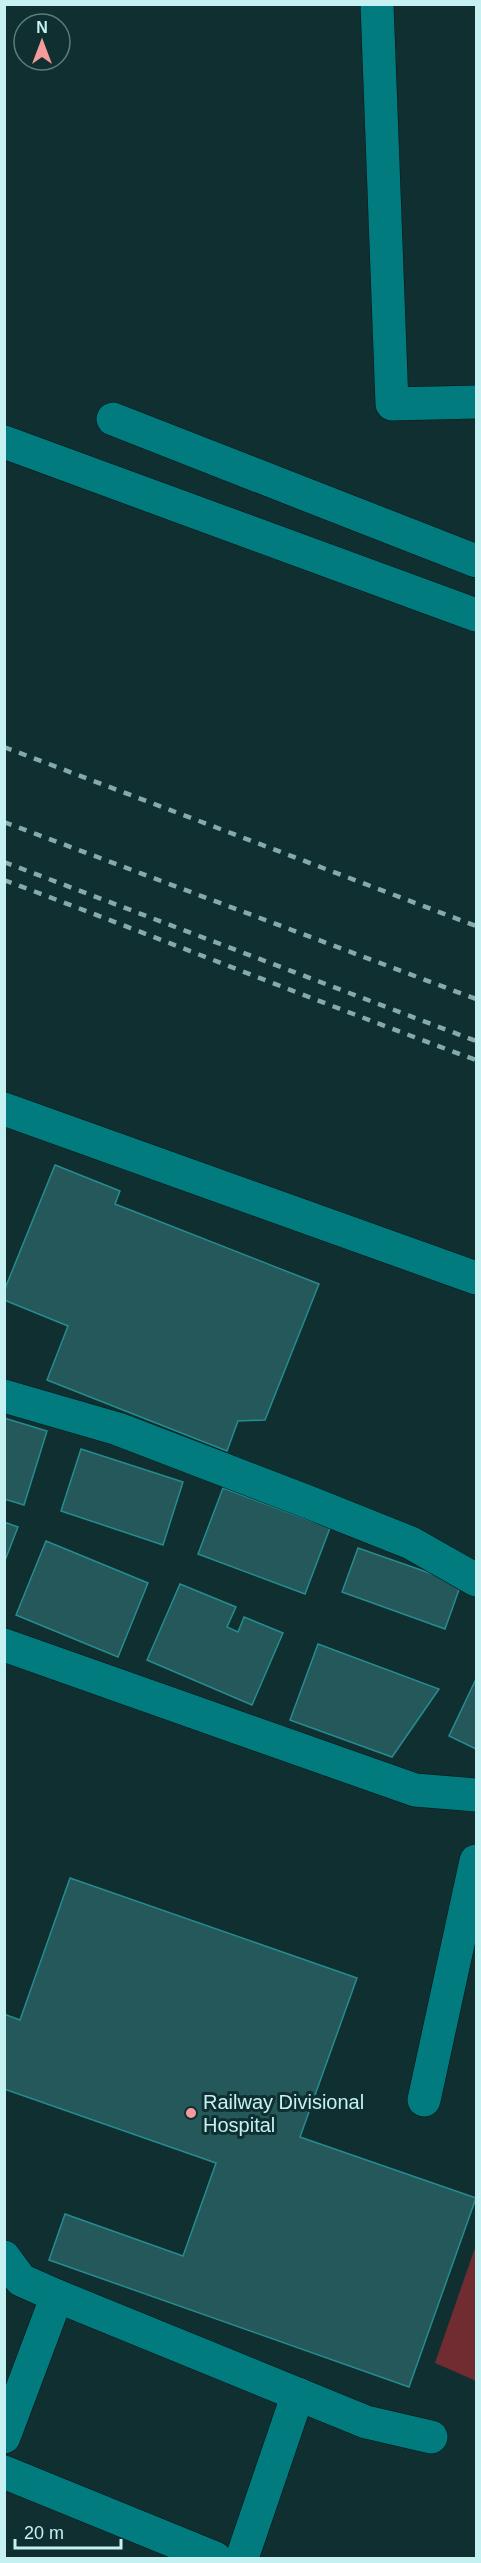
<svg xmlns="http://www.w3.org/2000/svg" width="481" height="2563" font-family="Arial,sans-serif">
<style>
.green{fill:#712c31}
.building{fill:#25585b;stroke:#258c90;stroke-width:1.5}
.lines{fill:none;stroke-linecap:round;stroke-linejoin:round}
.minor-casing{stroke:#001618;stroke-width:34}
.minor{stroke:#027b7f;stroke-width:33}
.rail{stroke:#83aaac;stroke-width:4.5;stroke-dasharray:8 8;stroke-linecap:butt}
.poi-dot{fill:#f59b9c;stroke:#102f30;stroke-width:2}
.labels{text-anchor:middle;stroke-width:6;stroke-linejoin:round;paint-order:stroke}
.poi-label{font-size:20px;fill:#c5f1f3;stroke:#102f30;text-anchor:start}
</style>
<rect width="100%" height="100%" fill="#102f30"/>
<polygon class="green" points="476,2245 476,2381 435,2363"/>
<g class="building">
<polygon points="55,1165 120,1191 115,1204 319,1284 265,1420 238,1421 227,1451 47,1380 68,1326 4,1300 4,1291"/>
<polygon points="4,1418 47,1431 24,1505 4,1499"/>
<polygon points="81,1449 183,1482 163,1545 61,1511"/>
<polygon points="223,1488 330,1528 305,1594 198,1554"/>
<polygon points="4,1522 18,1527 4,1563"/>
<polygon points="46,1541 148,1583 118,1657 16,1615"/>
<polygon points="358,1548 461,1584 445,1629 342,1592"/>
<polygon points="180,1584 236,1607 227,1627 238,1632 244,1617 283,1633 252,1705 147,1660"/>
<polygon points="318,1644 439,1689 392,1757 290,1720"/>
<polygon points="476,1679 476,1749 449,1736"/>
<polygon points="70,1878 357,1978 300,2137 476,2198 409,2387 49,2260 65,2214 183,2256 216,2163 4,2089 4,2014 20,2020"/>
</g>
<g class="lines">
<g class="minor-casing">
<g id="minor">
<polyline points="377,4 392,404 476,402"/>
<polyline points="113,419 476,561"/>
<polyline points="4,442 476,615"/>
<polyline points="4,1109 476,1278"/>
<polyline points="4,1396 118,1429 308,1502 411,1543 476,1580"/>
<polyline points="4,1645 415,1790 476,1795"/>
<polyline points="424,2100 476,1861"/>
<polyline points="4,2257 21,2280 57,2296 366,2422 431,2437"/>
<polyline points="4,2437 57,2296"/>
<polyline points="4,2472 215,2558"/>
<polyline points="242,2558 298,2394"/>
</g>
</g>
<use href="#minor" class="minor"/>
<g class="rail">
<polyline points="4,747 476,926"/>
<polyline points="4,822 476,999"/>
<polyline points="4,862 476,1041"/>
<path d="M4,880C162,939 318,1002 476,1060"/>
</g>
</g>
<circle class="poi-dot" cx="191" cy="2113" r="6"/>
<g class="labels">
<g class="poi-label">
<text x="203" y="2109">Railway Divisional<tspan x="203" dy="23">Hospital</tspan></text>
</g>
</g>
<rect width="481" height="2563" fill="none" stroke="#c5f1f3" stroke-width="12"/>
<g transform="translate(42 42)"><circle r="28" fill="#102f30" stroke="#587d7e" stroke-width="1.5"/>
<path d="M0-4.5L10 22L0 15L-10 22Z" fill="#f59b9c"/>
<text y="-9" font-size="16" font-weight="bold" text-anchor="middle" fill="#c5f1f3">N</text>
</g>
<path d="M15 2539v9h106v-9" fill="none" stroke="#c5f1f3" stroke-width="3"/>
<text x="24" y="2539" font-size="18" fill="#c5f1f3" stroke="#102f30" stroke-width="4.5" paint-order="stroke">20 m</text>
</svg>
